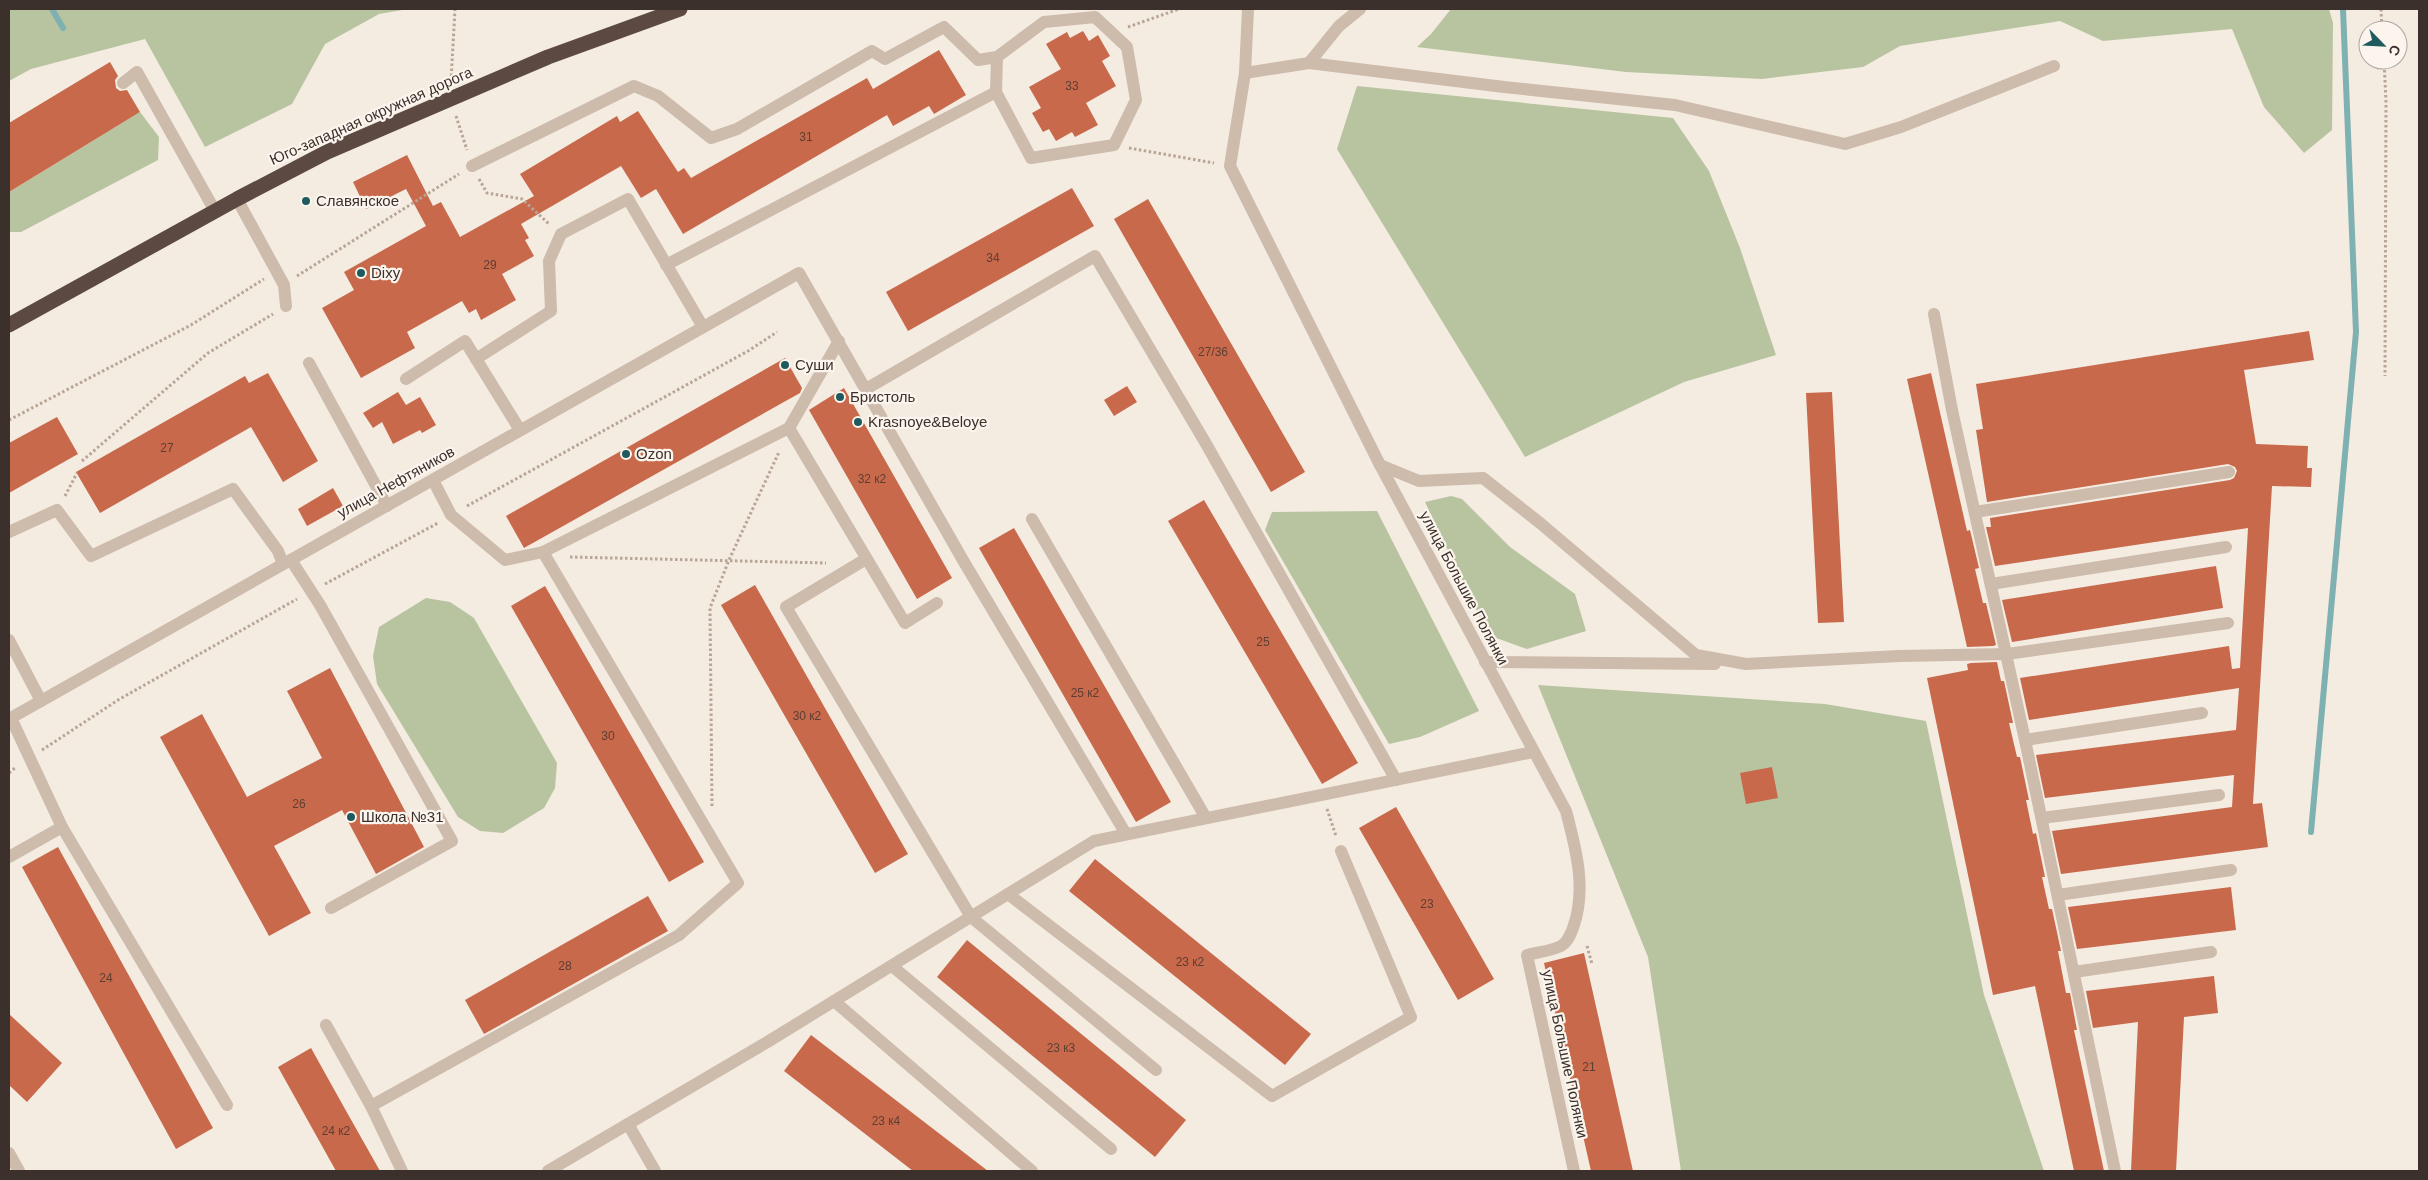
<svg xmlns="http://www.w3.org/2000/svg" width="2428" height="1180" font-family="Arial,sans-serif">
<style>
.green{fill:#b8c4a0}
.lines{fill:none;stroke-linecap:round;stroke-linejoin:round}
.stream{stroke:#7fb0b2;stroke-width:6}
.building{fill:#c8694b}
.path{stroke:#b9a596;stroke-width:3;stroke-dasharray:2.5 2.5;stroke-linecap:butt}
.minor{stroke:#cdbbac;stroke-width:12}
.highway{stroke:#5c4a42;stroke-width:15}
.poi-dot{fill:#1f5a5e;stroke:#fbf5ee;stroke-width:2}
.labels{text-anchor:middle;stroke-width:4.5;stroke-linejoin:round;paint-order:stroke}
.number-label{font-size:12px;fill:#5e3e33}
.street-label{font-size:15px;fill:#3b302b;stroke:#fbf5ee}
.poi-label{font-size:15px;fill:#3b302b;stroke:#fbf5ee;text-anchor:start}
</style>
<rect width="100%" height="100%" fill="#f4ebe1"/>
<g class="green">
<polygon points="9,9 408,9 379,14 325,44 292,104 205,147 145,39 31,69 9,81"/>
<polygon points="1451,9 2329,9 2333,23 2332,130 2304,153 2264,107 2232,29 2103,41 2060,21 1900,46 1863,67 1762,79 1626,72 1417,47 1431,34"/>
<polygon points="1357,86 1673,118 1709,171 1740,248 1776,355 1684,382 1525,457 1337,149"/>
<polygon points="140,112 159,137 158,160 21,232 9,232 9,192"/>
<polygon points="1451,496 1462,499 1510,547 1575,594 1586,631 1527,649 1488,635 1425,502"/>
<polygon points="1377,511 1479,711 1420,737 1389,744 1265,530 1272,512"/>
<polygon points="426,598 450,602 474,618 557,763 555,788 544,808 503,833 480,831 458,817 377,684 373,656 379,627"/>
<polygon points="1538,685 1825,704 1926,721 1984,995 2044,1171 1681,1171 1648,957"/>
</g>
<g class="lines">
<g class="stream">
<polyline points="52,9 63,28"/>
<polyline points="2311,832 2356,332 2343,9"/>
</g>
</g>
<g class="building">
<polygon points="1083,31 1089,41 1098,35 1110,56 1102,61 1116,86 1086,103 1098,125 1075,137 1072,132 1056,141 1049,129 1043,132 1032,113 1041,108 1029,87 1061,69 1046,44 1067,32 1070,38"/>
<polygon points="939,50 966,95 934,114 929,106 893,126 887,115 683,234 656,189 641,198 621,166 521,224 529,238 525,240 534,256 502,274 516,300 481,320 476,309 469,313 462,301 407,332 415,348 361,378 322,308 354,290 344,272 426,226 406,189 366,209 353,182 407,155 433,206 441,202 460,237 534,196 520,174 617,116 620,122 638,111 678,172 684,168 691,178 867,78 873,89"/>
<polygon points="110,62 118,76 115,80 116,88 120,91 127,90 140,112 9,192 9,123"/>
<polygon points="1072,188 1094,226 908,331 886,292"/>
<polygon points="1148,199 1305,472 1271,492 1114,219"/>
<polygon points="2309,331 2314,360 2244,370 2256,444 2308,446 2307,468 2312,468 2311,487 2272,486 2253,804 2262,803 2268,847 2061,874 2052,831 2232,807 2234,775 2045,798 2036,755 2236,730 2239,688 2029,720 2020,678 2229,646 2232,669 2240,668 2248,528 1995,566 1986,527 1991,527 1990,518 2230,480 2234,478 2237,471 2235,467 2228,464 1987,502 1976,430 1983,429 1976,384"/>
<polygon points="785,358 802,388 800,393 524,548 506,516"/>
<polygon points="268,373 318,461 283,482 251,427 100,513 76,472 245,376 249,383"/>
<polygon points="1931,373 1967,531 1970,530 1979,568 1975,569 1983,603 1986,603 1996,645 1993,646 1967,647 1907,379"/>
<polygon points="1127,386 1137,402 1114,416 1104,400"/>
<polygon points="844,388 952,578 917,599 809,410"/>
<polygon points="398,392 406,405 420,397 436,425 422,433 420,430 393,444 382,422 373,428 363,413"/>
<polygon points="1832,392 1844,622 1818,623 1806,393"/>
<polygon points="57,417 78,454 9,493 9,443"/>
<polygon points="333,488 343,506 307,526 298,509"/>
<polygon points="1204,500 1358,763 1322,784 1168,521"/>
<polygon points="1014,528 1171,802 1136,822 979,548"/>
<polygon points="2216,566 2223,608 2012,642 2002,600"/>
<polygon points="755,585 908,854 875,873 721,605"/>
<polygon points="545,586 704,862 669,882 511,606"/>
<polygon points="1997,662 2001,681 2004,681 2013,723 2009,723 2017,757 2020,757 2029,800 2026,800 2033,834 2036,833 2045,877 2042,877 2049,909 2052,909 2061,951 2058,951 2066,993 2070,993 2077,1030 2074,1030 2104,1171 2074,1171 2035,986 1993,995 1927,678 1968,670 1967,664 1971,663"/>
<polygon points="330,668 424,847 376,874 342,810 274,846 311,913 269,936 160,737 202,714 247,797 322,758 287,691"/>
<polygon points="1772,767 1778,798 1746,804 1740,773"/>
<polygon points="1396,807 1494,979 1458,1000 1359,828"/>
<polygon points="58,847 213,1128 176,1149 22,867"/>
<polygon points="1095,859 1311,1034 1285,1065 1069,891"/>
<polygon points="2231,887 2236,930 2077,949 2068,907"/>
<polygon points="648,896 668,931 484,1034 465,1000"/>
<polygon points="967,940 1186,1120 1155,1157 937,977"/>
<polygon points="1584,953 1633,1171 1591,1171 1544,963"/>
<polygon points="2214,976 2218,1013 2184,1017 2176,1171 2131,1171 2138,1022 2093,1028 2086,991"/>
<polygon points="9,1014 62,1063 27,1102 9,1085"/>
<polygon points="811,1035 988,1171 913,1171 784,1071"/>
<polygon points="311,1048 345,1109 380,1171 336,1171 278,1067"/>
</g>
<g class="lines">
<g class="path">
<polyline points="2381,9 2382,30"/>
<polyline points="1128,27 1179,9"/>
<polyline points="2384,60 2386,101 2385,376"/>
<polyline points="451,81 455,9"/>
<polyline points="456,116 467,150"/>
<polyline points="1129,148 1214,163"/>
<polyline points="479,179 487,193 522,199 549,224"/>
<polyline points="297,276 459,174"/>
<polyline points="9,420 191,325 264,279"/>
<polyline points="82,461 208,353 273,314"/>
<polyline points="65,496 77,473"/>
<polyline points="467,506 748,351 777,332"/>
<polyline points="570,557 826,563"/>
<polyline points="325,584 438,523"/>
<polyline points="42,750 118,700 297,599"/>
<polyline points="9,773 16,767"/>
<polyline points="712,806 710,608 729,560 779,452"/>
<polyline points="1327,809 1336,836"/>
<polyline points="1587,946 1592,964"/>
</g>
<g class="minor">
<path d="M1248,9L1245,73L1230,166L1380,465L1566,811C1576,849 1587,889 1573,928C1570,935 1568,942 1561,946C1551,951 1538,952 1527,955L1574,1171"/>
<polyline points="1309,63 1339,26 1360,9"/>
<polyline points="1245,73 1309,63 1504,87 1675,105 1845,144 1901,127 2054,66"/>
<polyline points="123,83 137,72 215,211"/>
<polyline points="996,92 997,57"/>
<polyline points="472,166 634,86 658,96 711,138 737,129 872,51 885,59 944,27 978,60 997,57 1044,22 1095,17 1127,47 1136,100 1114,145 1031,158 996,92 666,265"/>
<polyline points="237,199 284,285 286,306"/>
<polyline points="1934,314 1952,410 2025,740 2115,1171"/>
<polyline points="839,341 789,428 905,623 937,603"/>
<polyline points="476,359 551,311 549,261 561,234 628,199 703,327"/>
<polyline points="309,363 387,506"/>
<polyline points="406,379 465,341 520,430"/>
<polyline points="866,389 1095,256 1205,442 1396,780"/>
<polyline points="1380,465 1419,481 1483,478 1540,523 1696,655 1746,664 1899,656 2007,654 2228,623"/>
<polyline points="433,480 451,515 505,560 543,552"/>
<polyline points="1975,512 2229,472"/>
<polyline points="1032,519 1206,818"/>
<polyline points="9,532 57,510 91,556 233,489 278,551 283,564"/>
<polyline points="866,559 786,607 971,917 1156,1070"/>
<polyline points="291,560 320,605 452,841 331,908"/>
<polyline points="1991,584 2226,547"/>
<polyline points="9,640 41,701"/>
<polyline points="1485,662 1715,664"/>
<polyline points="9,719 799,273 964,562 1126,834"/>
<polyline points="2025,740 2202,713"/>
<polyline points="2042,818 2219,795"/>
<polyline points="62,827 227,1105"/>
<polyline points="9,857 62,827 11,718"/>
<polyline points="1008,894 1272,1096 1411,1017 1341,851"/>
<polyline points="2058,895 2231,870"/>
<polyline points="892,966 1111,1149"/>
<polyline points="2074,972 2211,952"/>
<polyline points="834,1001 1032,1171"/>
<polyline points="326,1025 371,1106 679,935 738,883 543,552 789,428"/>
<polyline points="371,1106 402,1171"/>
<polyline points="628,1124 655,1171"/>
<polyline points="9,1153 19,1171"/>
<polyline points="548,1171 769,1041 1094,841 1533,752"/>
</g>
<polyline class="highway" points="9,325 237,199 327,152 548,57 680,9"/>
</g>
<g class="poi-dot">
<circle cx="306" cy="201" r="5"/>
<circle cx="361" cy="273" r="5"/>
<circle cx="785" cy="365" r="5"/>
<circle cx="840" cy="397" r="5"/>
<circle cx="858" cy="422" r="5"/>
<circle cx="626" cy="454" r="5"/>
<circle cx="351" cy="817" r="5"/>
</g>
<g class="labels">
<g class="number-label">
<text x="1072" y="90">33</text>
<text x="806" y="141">31</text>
<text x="993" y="262">34</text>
<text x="490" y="269">29</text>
<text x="1213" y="356">27/36</text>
<text x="167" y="452">27</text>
<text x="872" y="483">32 к2</text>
<text x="1263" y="646">25</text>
<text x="1085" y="697">25 к2</text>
<text x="807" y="720">30 к2</text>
<text x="608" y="740">30</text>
<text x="299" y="808">26</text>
<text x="1427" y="908">23</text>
<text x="1190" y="966">23 к2</text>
<text x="565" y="970">28</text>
<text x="106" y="982">24</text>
<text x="1061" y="1052">23 к3</text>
<text x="1589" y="1071">21</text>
<text x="886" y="1125">23 к4</text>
<text x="336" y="1135">24 к2</text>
</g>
<g class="street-label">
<text transform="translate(371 116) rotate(-24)" y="5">Юго-западная окружная дорога</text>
<text transform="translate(396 482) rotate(-29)" y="5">улица Нефтяников</text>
<text transform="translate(1464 588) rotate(62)" y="5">улица Большие Полянки</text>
<text transform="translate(1565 1054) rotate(78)" y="5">улица Большие Полянки</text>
</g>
<g class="poi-label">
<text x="316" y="206">Славянское</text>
<text x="371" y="278">Dixy</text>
<text x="795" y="370">Суши</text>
<text x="850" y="402">Бристоль</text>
<text x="868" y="427">Krasnoye&amp;Beloye</text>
<text x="636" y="459">Ozon</text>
<text x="361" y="822">Школа №31</text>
</g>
</g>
<rect width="2428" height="1180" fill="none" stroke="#3b302b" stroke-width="20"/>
<g transform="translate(2383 45) rotate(114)"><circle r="24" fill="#fbf5ee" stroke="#aea6a0"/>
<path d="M0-4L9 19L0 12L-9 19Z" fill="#1f5a5e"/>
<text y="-8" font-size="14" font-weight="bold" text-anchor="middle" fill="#3b302b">С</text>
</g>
</svg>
